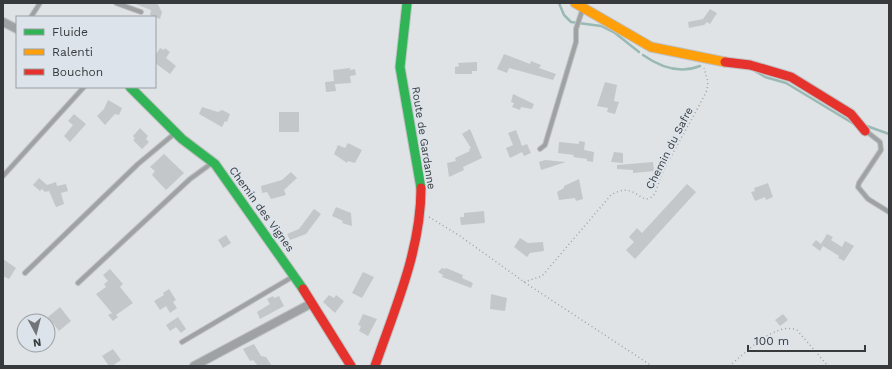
<svg xmlns="http://www.w3.org/2000/svg" width="892" height="369" font-family="'Work Sans',sans-serif">
<style>
.lines{fill:none;stroke-linecap:round;stroke-linejoin:round}
.stream{stroke:#99b9b5;stroke-width:2.5}
.building{fill:#c3c7c9}
.lane-casing{stroke:#bfc1c3;stroke-width:6}
.street-casing{stroke:#bfc1c3;stroke-width:10}
.fast-casing{stroke:#bfc1c3;stroke-width:11}
.slow-casing{stroke:#bfc1c3;stroke-width:11}
.jam-casing{stroke:#bfc1c3;stroke-width:11}
.path{stroke:#a1a2a5;stroke-width:1.5;stroke-dasharray:1 3;stroke-linecap:butt}
.lane{stroke:#9fa2a3;stroke-width:4}
.street{stroke:#9fa2a3;stroke-width:8}
.fast{stroke:#30b455;stroke-width:9}
.slow{stroke:#ff9f0a;stroke-width:9}
.jam{stroke:#e5322d;stroke-width:9}
.labels{text-anchor:middle;stroke-width:4;stroke-linejoin:round;paint-order:stroke}
.street-label{font-size:11px;fill:#373a3c;stroke:#dce3ea}
</style>
<rect width="100%" height="100%" fill="#e0e3e6"/>
<g class="lines">
<g class="stream">
<polyline points="559,3 564,15 571,22 601,26 615,33 639,52"/>
<path d="M643,55C660,67 680,74 700,66"/>
<polyline points="755,71 765,77 786,83 854,124"/>
<polyline points="864,125 889,134"/>
</g>
</g>
<g class="building">
<polygon points="133,3 157,3 162,12 160,19 150,15 151,10"/>
<polygon points="710,9 717,13 710,24 707,22 704,25 689,28 688,22 703,19"/>
<polygon points="160,48 164,50 165,48 170,52 166,58 176,66 170,74 155,63 155,56"/>
<polygon points="504,54 530,64 531,61 541,65 539,68 556,74 553,80 509,68 507,73 497,69"/>
<polygon points="477,62 477,71 472,71 472,74 455,74 455,67 459,66 458,63"/>
<polygon points="350,68 350,70 355,69 356,75 350,76 351,83 335,84 336,91 326,92 325,82 334,81 333,70"/>
<polygon points="605,82 617,85 614,101 619,102 615,114 607,112 608,108 597,106"/>
<polygon points="513,94 534,104 532,109 521,107 520,110 512,107 514,103 511,102"/>
<polygon points="108,100 122,108 119,115 115,114 105,125 97,116 104,109"/>
<polygon points="202,107 218,112 222,110 230,114 227,122 225,121 222,127 199,114"/>
<rect x="279" y="112" width="20" height="20"/>
<polygon points="74,114 86,124 70,142 64,136 73,125 68,121"/>
<polygon points="140,128 148,136 146,139 149,142 142,149 133,140 135,139 133,136"/>
<polygon points="470,129 482,158 463,167 464,170 449,177 447,163 456,161 455,158 470,151 469,149 471,148 462,134"/>
<polygon points="516,130 522,146 527,144 531,153 524,156 522,152 510,158 506,148 513,145 508,133"/>
<polygon points="579,141 585,142 584,150 594,152 593,162 587,161 587,159 573,157 574,155 558,153 559,142 579,144"/>
<polygon points="348,143 362,150 355,163 348,161 347,163 334,154 338,145 345,148"/>
<polygon points="614,152 623,153 623,163 611,162"/>
<polygon points="164,154 184,173 166,190 152,175 155,171 150,167"/>
<polygon points="545,160 566,162 541,170 539,162"/>
<polygon points="653,162 654,171 633,173 633,170 617,169 617,165"/>
<polygon points="291,172 297,178 284,190 286,195 271,199 267,192 262,193 261,186 282,180"/>
<polygon points="39,178 47,185 56,182 57,186 66,184 68,191 61,193 64,204 56,207 49,191 45,192 42,189 40,191 33,185"/>
<polygon points="579,179 583,199 576,201 575,198 559,200 557,192 564,188 564,186"/>
<polygon points="768,183 773,197 766,200 765,197 755,201 751,192 755,191 754,188"/>
<polygon points="687,184 696,192 635,259 626,250 634,242 629,237 637,228 642,233"/>
<polygon points="336,207 351,213 352,226 342,223 343,221 332,216"/>
<polygon points="314,209 321,214 306,234 290,240 287,234 299,229"/>
<polygon points="484,211 485,223 461,225 460,217 464,217 464,213"/>
<polygon points="827,234 833,237 831,240 842,247 845,241 854,246 844,261 838,258 839,256 823,246 820,251 812,245 816,240 821,244"/>
<polygon points="226,235 231,243 223,248 218,240"/>
<polygon points="520,238 528,243 543,242 544,251 530,253 527,257 514,247"/>
<polygon points="3,259 16,268 9,279 3,276"/>
<polygon points="442,268 445,269 446,268 463,275 462,278 473,283 471,288 442,277 443,275 438,272"/>
<polygon points="110,269 123,284 120,287 133,303 116,315 118,317 113,321 108,315 112,313 96,294 106,287 104,284 108,281 103,275"/>
<polygon points="363,272 374,277 362,298 352,293"/>
<polygon points="169,289 176,300 173,302 177,308 170,313 166,306 160,310 154,301 164,295 163,293"/>
<polygon points="491,294 507,298 505,311 490,309"/>
<polygon points="329,295 334,298 336,295 344,301 335,313 323,302"/>
<polygon points="273,296 274,298 279,296 284,306 260,319 257,312 270,304 267,299"/>
<polygon points="60,307 71,321 59,331 48,317"/>
<polygon points="363,314 377,319 368,336 359,331 361,326 358,325"/>
<polygon points="783,314 788,320 780,326 775,320"/>
<polygon points="178,317 186,329 181,333 176,327 170,331 166,325"/>
<polygon points="254,344 261,356 266,357 272,366 258,366 253,360 250,361 243,349"/>
<polygon points="113,349 121,360 112,366 109,366 102,356"/>
</g>
<g class="lines">
<g class="lane-casing">
<g id="lane">
<polyline points="116,3 141,12"/>
<polyline points="31,17 40,3"/>
<polyline points="866,131 880,142 881,150 859,183 858,187 868,199 889,212"/>
<polyline points="540,149 545,145 576,42 576,29 583,8"/>
<polyline points="3,176 84,87"/>
<polyline points="25,273 138,164 174,134"/>
<polyline points="78,283 190,179 212,163"/>
<polyline points="182,342 294,276"/>
</g>
</g>
<g class="street-casing">
<g id="street">
<polyline points="3,22 17,29"/>
<polyline points="194,366 312,303"/>
</g>
</g>
<g class="fast-casing">
<g id="fast">
<polyline points="407,3 400,67 421,188"/>
<polyline points="130,87 182,139 215,164 303,289"/>
</g>
</g>
<g class="slow-casing">
<polyline id="slow" points="575,3 651,47 725,62"/>
</g>
<g class="jam-casing">
<g id="jam">
<polyline points="725,62 750,65 791,77 851,114 865,131"/>
<polyline points="303,289 351,366"/>
<path d="M375,366C395,308 421,250 421,188"/>
</g>
</g>
<g class="path">
<polyline points="429,217 460,236 527,284 652,366"/>
<path d="M524,282L542,276L611,195C634,181 639,203 650,198C657,195 658,182 661,176C675,147 693,119 707,90L708,82L704,68"/>
<path d="M729,366C746,353 775,321 797,330L828,366"/>
</g>
<use href="#lane" class="lane"/>
<use href="#street" class="street"/>
<use href="#fast" class="fast"/>
<use href="#slow" class="slow"/>
<use href="#jam" class="jam"/>
</g>
<g class="labels">
<g class="street-label">
<text transform="translate(424 138) rotate(81)" y="4">Route de Gardanne</text>
<text transform="translate(669 148) rotate(-63)" y="4">Chemin du Safre</text>
<text transform="translate(262 209) rotate(54)" y="4">Chemin des Vignes</text>
</g>
</g>
<rect width="892" height="369" fill="none" stroke="#373a3c" stroke-width="8"/>
<rect x="16" y="16" width="140" height="72" fill="#dce3ea" stroke="#9a9fa4"/>
<rect x="24" y="29" width="20" height="6" fill="#30b455" stroke="#9a9fa4"/>
<text x="52" y="36" font-size="12" fill="#373a3c">Fluide</text>
<rect x="24" y="49" width="20" height="6" fill="#ff9f0a" stroke="#9a9fa4"/>
<text x="52" y="56" font-size="12" fill="#373a3c">Ralenti</text>
<rect x="24" y="69" width="20" height="6" fill="#e5322d" stroke="#9a9fa4"/>
<text x="52" y="76" font-size="12" fill="#373a3c">Bouchon</text>
<g transform="translate(36 333) rotate(173)"><circle r="19" fill="#dce3ea" stroke="#9a9fa4"/>
<path d="M0-3L7 15L0 10L-7 15Z" fill="#727578"/>
<text y="-6" font-size="11" font-weight="bold" text-anchor="middle" fill="#373a3c">N</text>
</g>
<path d="M748 345v6h117v-6" fill="none" stroke="#373a3c" stroke-width="2"/>
<text x="754" y="345" font-size="12" fill="#373a3c" stroke="#dce3ea" stroke-width="3" paint-order="stroke">100 m</text>
</svg>
